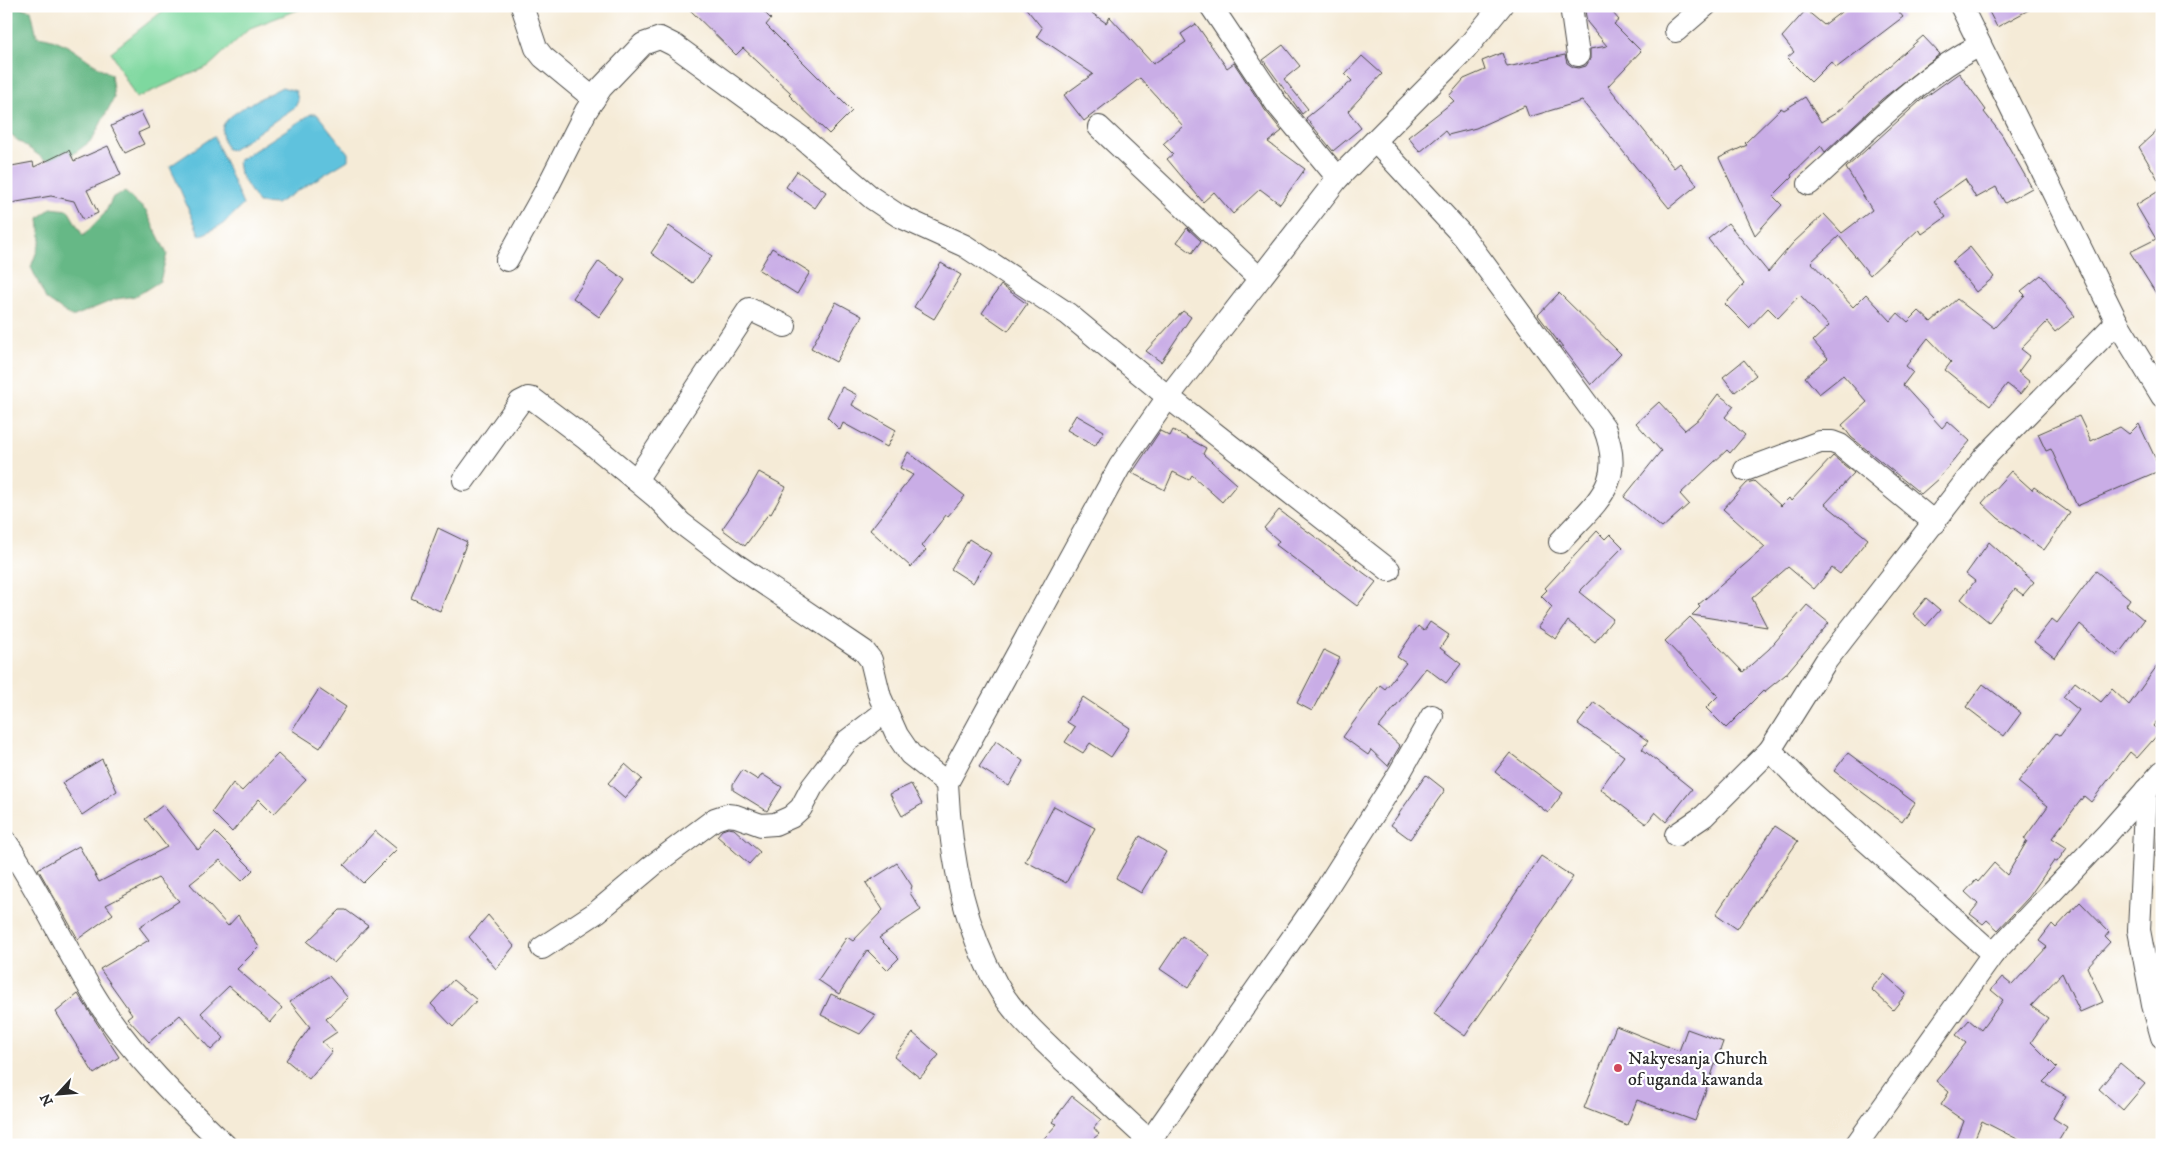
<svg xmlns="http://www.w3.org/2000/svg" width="2168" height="1151" font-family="'IM FELL DW Pica',serif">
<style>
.green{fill:#7ed89f;stroke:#548265}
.forest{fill:#66b886;stroke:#487258}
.water{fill:#5fc2dd;stroke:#457684}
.building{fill:#c9ade6}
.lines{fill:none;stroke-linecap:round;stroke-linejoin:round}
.minor-casing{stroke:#494845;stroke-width:24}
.minor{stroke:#fff;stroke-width:22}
.poi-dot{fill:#d1495b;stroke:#fff;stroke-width:2}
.labels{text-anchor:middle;stroke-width:4.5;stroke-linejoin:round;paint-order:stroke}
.poi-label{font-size:18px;fill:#2b2b2b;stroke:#fff;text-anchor:start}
</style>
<rect width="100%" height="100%" fill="#fff"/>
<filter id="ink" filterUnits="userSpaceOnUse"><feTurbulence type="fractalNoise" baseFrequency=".02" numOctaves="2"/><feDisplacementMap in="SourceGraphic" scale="10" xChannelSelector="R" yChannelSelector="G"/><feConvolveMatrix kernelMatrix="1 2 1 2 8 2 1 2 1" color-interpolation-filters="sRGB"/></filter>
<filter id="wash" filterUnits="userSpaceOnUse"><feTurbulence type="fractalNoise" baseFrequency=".0096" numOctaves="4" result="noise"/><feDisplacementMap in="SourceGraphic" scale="20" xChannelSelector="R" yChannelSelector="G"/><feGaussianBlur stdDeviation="1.12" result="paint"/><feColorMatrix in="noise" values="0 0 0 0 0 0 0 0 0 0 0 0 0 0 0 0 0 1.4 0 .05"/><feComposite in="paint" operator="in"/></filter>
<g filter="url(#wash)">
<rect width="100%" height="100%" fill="#f5ebd7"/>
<polygon class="green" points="169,6 308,6 250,28 209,66 136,98 111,52"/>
<g class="forest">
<path d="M15,7L31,10L37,36C68,39 83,60 111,74L114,98L92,140L64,161L44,159L6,132V13Z"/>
<polygon points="125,192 146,211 167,254 160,281 136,296 116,299 72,317 46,299 31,267 41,240 39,218 51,208 68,210 83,236 105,213 113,197"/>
</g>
<g class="water">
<path d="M282,87L296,91L298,101L295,107L232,150L227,149C224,142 220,134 223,126C228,112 268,95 282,87Z"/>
<polygon points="311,114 317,114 348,153 348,160 276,204 258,203 240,174 238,161"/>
<polygon points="214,136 243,205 223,224 200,236 170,166"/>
</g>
<g id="blocks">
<g class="building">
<polygon points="686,6 758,6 771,19 766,25 852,111 829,134 789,95 791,93 743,48 736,55"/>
<polygon points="1024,6 1082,6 1106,23 1110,17 1153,64 1186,42 1181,34 1196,24 1227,68 1234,63 1265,110 1282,131 1268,142 1305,169 1280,204 1260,189 1233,214 1214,192 1203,202 1167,159 1173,154 1163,144 1183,126 1140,78 1084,121 1064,95 1093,74 1037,36 1042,28"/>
<polygon points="1590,6 1607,6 1619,20 1614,24 1641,51 1608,86 1674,168 1680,163 1697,185 1669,208 1582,101 1529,117 1525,106 1476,128 1448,135 1445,131 1420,152 1408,137 1454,101 1449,96 1464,79 1485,70 1482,61 1502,53 1507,67 1565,55 1567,63 1573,67 1579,68 1586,66 1590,59 1590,49 1607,46 1587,22 1585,11"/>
<polygon points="1849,6 1894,6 1903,17 1836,68 1831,62 1811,82 1787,58 1794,52 1782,37 1806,10 1824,25"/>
<polygon points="1986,6 2036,6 1997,27"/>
<polygon points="1923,36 1940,54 1882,99 1825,152 1821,146 1791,175 1792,177 1773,196 1782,205 1755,235 1719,158 1747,145 1745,143 1781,108 1784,110 1805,97 1821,122 1836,113"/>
<polygon points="1283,45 1300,66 1284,79 1308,109 1302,114 1263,60"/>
<polygon points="1362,56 1382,74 1348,111 1361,128 1333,151 1306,118 1352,81 1345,74"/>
<polygon points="1959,73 1986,110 1984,112 2002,135 2032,188 2005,203 1996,187 1976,198 1965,179 1934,201 1946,217 1922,234 1919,229 1870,275 1839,236 1811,262 1853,307 1866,294 1891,321 1898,313 1908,322 1919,311 1931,322 1957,299 1994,328 2025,295 2021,291 2041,275 2075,316 2055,332 2047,322 2021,349 2030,356 2018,372 2030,382 2020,394 2007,384 1990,406 1945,370 1951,362 1928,338 1906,366 1913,372 1903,385 1942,428 1948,421 1970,441 1939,478 1921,494 1851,437 1842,425 1867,402 1843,375 1819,394 1805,377 1828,358 1813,341 1829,326 1800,295 1778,318 1768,308 1749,328 1725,304 1744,284 1708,239 1728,223 1768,272 1793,243 1824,214 1842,233 1872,210 1846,168 1920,101"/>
<polygon points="141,112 149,128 138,133 144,144 125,153 111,126"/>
<polygon points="2162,126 2162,186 2139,147"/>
<polygon points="108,146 121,175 87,190 98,213 83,220 74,201 51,196 11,203 9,193 6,193 6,167 33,162 34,167 69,150 74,161"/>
<polygon points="797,171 826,192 815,208 786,187"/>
<polygon points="2162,189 2162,303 2130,252 2156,239 2136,205"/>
<polygon points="669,226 712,256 693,283 651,253"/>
<polygon points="1187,228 1201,241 1192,253 1177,242"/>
<polygon points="1970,247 1994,277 1976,292 1952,262"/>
<polygon points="772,248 810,272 797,294 759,270"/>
<polygon points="599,261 625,280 599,317 573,298"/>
<polygon points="941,263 961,275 934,319 914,307"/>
<polygon points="1001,285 1027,304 1008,331 982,313"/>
<polygon points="1559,293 1621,354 1591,385 1538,315"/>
<polygon points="836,302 862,316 836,362 811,348"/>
<polygon points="1183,311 1191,317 1161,362 1146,351"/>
<polygon points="1744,360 1756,375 1735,392 1723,377"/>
<polygon points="842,387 857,395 852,405 896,430 887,447 843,423 840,430 827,417"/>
<polygon points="1718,394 1734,406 1725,417 1745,435 1730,453 1727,450 1680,494 1689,504 1662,528 1624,497 1661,451 1636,423 1659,402 1685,430 1700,418"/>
<polygon points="1076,415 1104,431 1095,446 1067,430"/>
<polygon points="2079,416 2091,441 2120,427 2129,434 2139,424 2161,470 2077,506 2051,449 2046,451 2038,434"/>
<polygon points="1173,430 1206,448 1203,454 1237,484 1222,502 1192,475 1189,480 1173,472 1165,490 1132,473 1160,431 1170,436"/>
<polygon points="908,452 965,496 948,516 946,515 922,546 926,550 911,567 870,530 913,475 900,468"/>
<polygon points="1833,456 1854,473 1825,504 1868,539 1840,574 1832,568 1814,589 1788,567 1752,598 1767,627 1692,615 1700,607 1698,605 1765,547 1723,509 1747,483 1754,481 1781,506 1789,498 1791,501"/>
<polygon points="2011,471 2032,490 2034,487 2070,513 2044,550 1998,518 1982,503"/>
<polygon points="759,472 786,487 771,514 769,513 745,546 722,529 746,495"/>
<polygon points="1279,510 1376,582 1357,606 1276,545 1279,541 1264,528"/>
<polygon points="438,528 467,542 440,611 411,598"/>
<polygon points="1597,531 1605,539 1610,534 1623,547 1579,592 1613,619 1595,642 1568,621 1556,639 1538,627 1552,607 1541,596 1547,590 1545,588"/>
<polygon points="969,539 991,553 973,583 951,569"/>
<polygon points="1989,542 2034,582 2023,595 2015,589 1989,622 1961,599 1975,581 1966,574"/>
<polygon points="2096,571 2130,599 2126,605 2144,620 2117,656 2080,624 2055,658 2034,642 2052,619 2057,623"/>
<polygon points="1926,598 1940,610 1926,626 1913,614"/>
<polygon points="1807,605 1829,623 1785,675 1764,692 1763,691 1726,728 1706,708 1718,696 1665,641 1690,617 1743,672 1769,649"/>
<polygon points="1430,622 1449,635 1440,648 1461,664 1446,683 1426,668 1379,727 1400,746 1388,766 1371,750 1368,755 1343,737 1380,685 1385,689 1406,663 1397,657 1418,626 1424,631"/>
<polygon points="1324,650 1340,658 1312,711 1297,703"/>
<polygon points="2162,659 2162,714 2153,726 2160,732 2137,758 2130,752 2091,802 2084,796 2052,838 2067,848 2057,862 2054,861 2029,897 1998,930 1987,920 1983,924 1970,914 1978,904 1965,892 1976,880 1978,882 1994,863 2007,875 2027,841 2024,839 2048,806 2018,782 2056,733 2060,736 2079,710 2063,697 2075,682 2101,702 2112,689 2129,705"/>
<polygon points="1983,684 2021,713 2004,736 1966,707"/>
<polygon points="319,689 346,707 320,748 292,730"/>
<polygon points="1083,697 1130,728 1111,757 1090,743 1083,753 1065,742 1075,727 1067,722"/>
<polygon points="1594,702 1648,741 1642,749 1692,789 1666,822 1655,812 1646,824 1600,789 1624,756 1578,724"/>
<polygon points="996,741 1023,761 1009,786 979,767"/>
<polygon points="1510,753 1563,793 1548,813 1495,772"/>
<polygon points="1848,753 1915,803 1902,822 1834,771"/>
<polygon points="278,754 306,780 274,814 259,799 232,832 212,812 233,783 242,791"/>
<polygon points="102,759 117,791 82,815 62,783"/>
<polygon points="625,764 642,779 625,798 608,783"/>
<polygon points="742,770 758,780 762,774 782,787 767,811 733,790 733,784"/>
<polygon points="1426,775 1445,790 1410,839 1391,825"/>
<polygon points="911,784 922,804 902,816 890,794"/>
<polygon points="163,805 198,850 215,832 253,870 242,881 220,860 190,884 228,926 238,915 259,947 237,969 282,1008 270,1022 229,986 201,1013 224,1038 211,1050 180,1015 149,1042 127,1018 132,1014 100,969 149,940 139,927 179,901 158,878 106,905 113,914 78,939 38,869 79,846 99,882 167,847 145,819"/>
<polygon points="1054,806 1095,828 1066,883 1025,861"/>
<polygon points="2162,818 2162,863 2156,857 2158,822"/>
<polygon points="1775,826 1798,841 1737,929 1716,914"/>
<polygon points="728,828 734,829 760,852 749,864 717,836 722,830"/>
<polygon points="375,831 397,849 363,883 344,865"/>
<polygon points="1140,836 1166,852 1141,893 1116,878"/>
<polygon points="1541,856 1573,877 1465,1036 1434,1014"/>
<polygon points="897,863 912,886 910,893 921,910 879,938 899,958 887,970 867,950 839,994 818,980 847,937 853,941 883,910 866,883"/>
<polygon points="2080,902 2109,932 2105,937 2110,942 2087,967 2103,1002 2080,1012 2062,973 2031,1006 2048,1018 2031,1042 2057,1068 2043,1082 2066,1096 2053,1118 2067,1127 2056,1145 2029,1145 1982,1121 1972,1145 1955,1145 1964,1121 1941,1105 1949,1092 1936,1081 1966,1043 1956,1035 1969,1020 1981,1030 2003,1000 1991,990 2002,977 2012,985 2047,947 2039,941 2052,924 2056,928"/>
<polygon points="340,910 346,910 368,926 334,963 307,942"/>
<polygon points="488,915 514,946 496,969 469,937"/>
<polygon points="1182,936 1210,955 1188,988 1160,969"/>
<polygon points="1884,974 1906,994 1893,1010 1871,989"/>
<polygon points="329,976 348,998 326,1019 337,1032 322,1042 332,1051 309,1079 286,1060 310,1027 290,1002"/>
<polygon points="453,980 477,1000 453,1027 431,1004"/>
<polygon points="78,994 119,1057 94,1074 56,1012"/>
<polygon points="831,994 876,1015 860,1034 821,1015"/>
<polygon points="1616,1026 1679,1051 1687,1029 1723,1042 1695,1121 1637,1100 1627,1125 1584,1108"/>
<polygon points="913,1033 939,1055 920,1078 894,1057"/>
<polygon points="2120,1063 2145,1084 2123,1110 2099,1089"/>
<polygon points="1072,1096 1101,1119 1094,1128 1099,1134 1086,1145 1038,1145 1057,1124 1052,1122"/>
</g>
</g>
</g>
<g filter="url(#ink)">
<use href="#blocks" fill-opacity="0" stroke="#494845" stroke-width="1"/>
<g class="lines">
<g class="minor-casing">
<g id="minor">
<polyline points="522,6 536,48 543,57 594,99"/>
<polyline points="1211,6 1276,103 1338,178"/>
<polyline points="1571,6 1578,55"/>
<polyline points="1961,6 2117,322 2162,396"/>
<polyline points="1676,31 1705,6"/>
<polyline points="1099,127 1259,278"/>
<path d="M1375,141L1464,237L1604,427C1627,485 1595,502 1560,542"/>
<path d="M1809,184C1863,136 1915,78 1980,45"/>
<polyline points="507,260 546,190 586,111 601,88 643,44 660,38 674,45 802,138 872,198 899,216 965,246 1068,314 1168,397 1389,570"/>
<polyline points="1745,470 1820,442 1832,442 1840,445 1935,523"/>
<polyline points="464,480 520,402 528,398 533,399 586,439 656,497 681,523 738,566 864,651 871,660 880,697 897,735 910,754 947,783"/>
<polyline points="636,480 749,309 785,326"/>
<polyline points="2146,790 2139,930 2153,1005 2162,1037"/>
<polyline points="1676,835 1704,816 1770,750"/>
<path d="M6,842C41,893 66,951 99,1003C133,1056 180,1102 225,1145"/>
<polyline points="542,948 597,912 652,866 715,819 727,815 736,816 761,825 775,824 791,817 801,808 812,787 847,741 886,711"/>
<polyline points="1993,954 2108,833 2162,772"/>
<polyline points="1147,1145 1319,900 1399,774 1432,716"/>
<path d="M1154,1145C1123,1117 1093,1088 1062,1059C1039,1036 1013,1014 997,985C963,925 950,851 947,783L1120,466L1168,397L1338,178L1465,50L1501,6"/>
<polyline points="1856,1145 1993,954 1810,791 1770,750 1826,661 1983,459 2117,322"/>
</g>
</g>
<use href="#minor" class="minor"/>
</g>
</g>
<circle class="poi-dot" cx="1618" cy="1068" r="5"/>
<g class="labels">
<g class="poi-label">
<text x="1628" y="1064">Nakyesanja Church<tspan x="1628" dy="21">of uganda kawanda</tspan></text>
</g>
</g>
<rect width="2168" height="1151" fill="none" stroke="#fff" stroke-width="25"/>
<g transform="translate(58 1094) rotate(244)" stroke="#ffffff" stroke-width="4" paint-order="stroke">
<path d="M0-4L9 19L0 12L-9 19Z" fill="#2b2b2b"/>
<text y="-8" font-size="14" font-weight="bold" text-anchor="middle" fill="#2b2b2b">N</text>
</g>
</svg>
